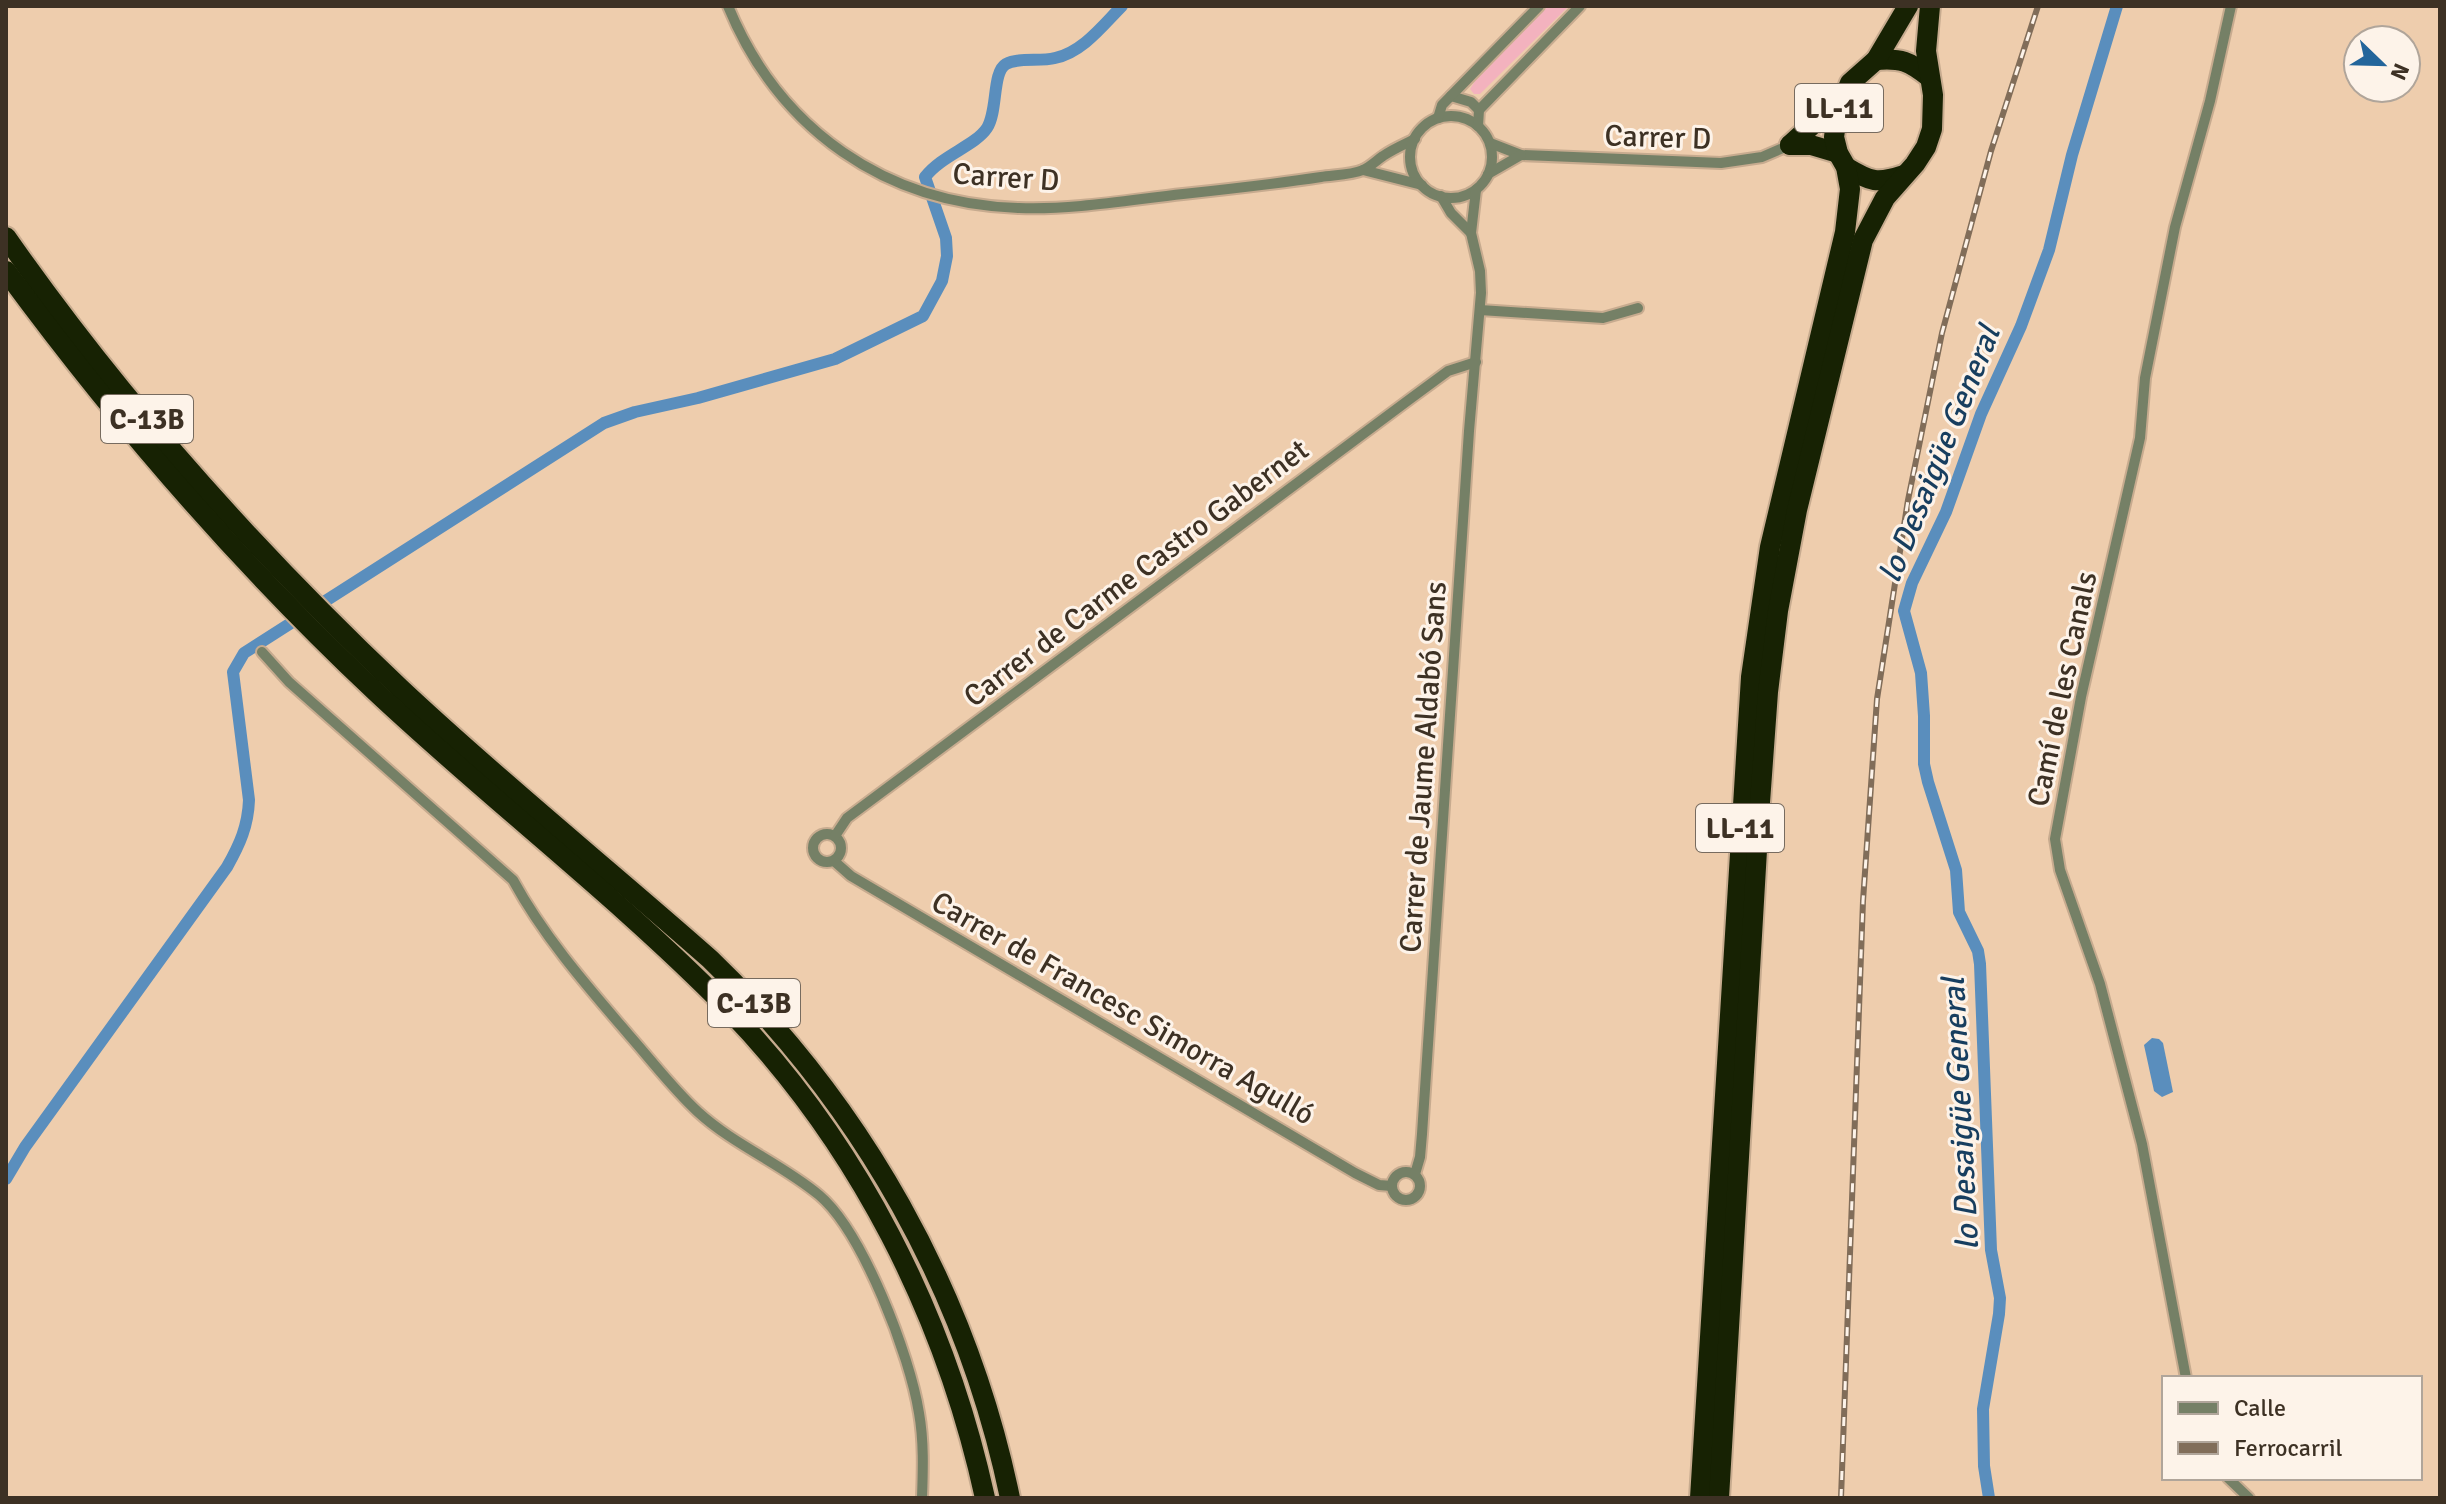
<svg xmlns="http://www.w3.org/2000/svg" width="2446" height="1504" font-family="Signika,sans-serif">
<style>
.green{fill:#f3b2be}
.water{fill:#5a8ebd}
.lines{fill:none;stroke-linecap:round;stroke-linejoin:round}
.canal{stroke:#5a8ebd;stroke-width:12}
.street-casing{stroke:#c7ab8f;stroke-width:14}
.highway-casing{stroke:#c7ab8f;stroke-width:24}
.street{stroke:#758066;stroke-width:10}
.highway{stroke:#172203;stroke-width:20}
.rail-casing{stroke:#816d59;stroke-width:6}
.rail{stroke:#fdf3e9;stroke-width:3;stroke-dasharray:9;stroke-linecap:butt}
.labels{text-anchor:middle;stroke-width:6;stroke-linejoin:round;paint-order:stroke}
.shield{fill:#fdf3e9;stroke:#776b5f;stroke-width:2}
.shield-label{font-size:28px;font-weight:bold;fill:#3d3124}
.street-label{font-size:30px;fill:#3d3124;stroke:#fdf3e9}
.water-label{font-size:32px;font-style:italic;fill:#173e5f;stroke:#fdf3e9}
</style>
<rect width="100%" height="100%" fill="#eecdad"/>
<polygon class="green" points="1548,6 1569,6 1480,94 1474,94 1470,89 1475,81"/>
<polygon class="water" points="2152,1038 2159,1039 2163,1043 2173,1092 2162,1097 2154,1091 2144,1045"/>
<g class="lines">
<g class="canal">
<path d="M6,1179L25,1147L227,867C240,844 248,826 249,800L233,672L244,653L604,423L635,412L698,398L835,359L923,316L942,281L947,256L946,238L925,177C942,155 975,146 987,128C998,111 992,72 1006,64C1019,57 1040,62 1055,58C1083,52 1103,25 1122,6"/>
<polyline points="1989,1498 1984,1466 1983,1409 1999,1314 2000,1298 1991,1250 1980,964 1978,951 1959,912 1956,870 1928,782 1924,764 1924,716 1921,673 1904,611 1912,583 1946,512 1981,414 2021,326 2049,250 2072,155 2117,6"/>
</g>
<g class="street-casing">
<g id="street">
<path d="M728,6C779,130 886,204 1019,208C1073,210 1129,200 1183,194C1229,189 1275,184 1321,177C1334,175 1351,175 1363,170C1370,167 1377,160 1383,156C1393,149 1405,144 1415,139"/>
<polyline points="1451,96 1471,102 1479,110"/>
<circle cx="1451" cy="157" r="41"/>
<polyline points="1438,118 1442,105 1539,6"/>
<polyline points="1478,126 1479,110 1580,6"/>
<polyline points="1490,143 1521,155 1721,163 1762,157 1790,145"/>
<polyline points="1363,170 1422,185"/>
<polyline points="1488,174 1521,155"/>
<polyline points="1441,196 1451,213 1471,233"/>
<polyline points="1480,310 1603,318 1638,308"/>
<path d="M262,652L289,682L513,880C544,937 587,986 629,1035C652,1061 673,1089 698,1112C734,1145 782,1164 819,1195C863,1232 910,1356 919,1413C924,1441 923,1470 922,1498"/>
<circle cx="827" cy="848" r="14"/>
<polyline points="835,836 847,818 1410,399 1448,371 1476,362"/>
<polyline points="834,861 851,876 1355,1173 1379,1185 1392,1186"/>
<circle cx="1406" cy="1186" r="14"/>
<polyline points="1415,1174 1420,1157 1422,1134 1469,431 1481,293 1480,271 1471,233 1476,190"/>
<polyline points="2186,1378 2142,1144 2100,984 2060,870 2055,839 2081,697 2140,438 2145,378 2175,227 2210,101 2231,6"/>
<polyline points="2228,1478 2249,1498"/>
</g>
</g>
<g class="highway-casing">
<g id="highway">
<path d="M1876,60C1901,58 1909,61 1929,77"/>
<polyline points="1790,145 1843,97"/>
<polyline points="1790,145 1811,145 1838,153"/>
<path d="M1846,167C1871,182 1877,184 1904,175"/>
<path d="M6,237C120,400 255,551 400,688C500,782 607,868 710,959C862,1105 967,1291 1010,1498"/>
<path d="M6,271C117,422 240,564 376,692C491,800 617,896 727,1008C858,1143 945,1315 985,1498"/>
<polyline points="1700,1498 1751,677 1770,547 1845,232 1850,189 1846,167 1838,153 1834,137 1837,116 1850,83 1876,60 1908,6"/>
<polyline points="1719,1498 1759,816 1768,692 1778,611 1797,510 1863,240 1885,198 1915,164 1926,147 1932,129 1933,95 1926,51 1930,6"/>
</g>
</g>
<use href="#street" class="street"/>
<use href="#highway" class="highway"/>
<g class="rail-casing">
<polyline id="rail" points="1841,1498 1863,901 1877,699 1908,500 1942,333 1991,151 2038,6"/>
</g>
<use href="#rail" class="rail"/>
</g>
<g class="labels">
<g class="shield">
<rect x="1795" y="84" width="88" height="48" rx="6"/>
<rect x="101" y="395" width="92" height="48" rx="6"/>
<rect x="1696" y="804" width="88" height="48" rx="6"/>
<rect x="708" y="979" width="92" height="48" rx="6"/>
</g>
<g class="shield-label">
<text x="1839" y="118">LL-11</text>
<text x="147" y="429">C-13B</text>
<text x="1740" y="838">LL-11</text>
<text x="754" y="1013">C-13B</text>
</g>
<g class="street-label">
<text transform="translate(1658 137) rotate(2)" y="10">Carrer D</text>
<text transform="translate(1006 177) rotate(4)" y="10">Carrer D</text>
<text transform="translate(1136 573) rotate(-37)" y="10">Carrer de Carme Castro Gabernet</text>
<text transform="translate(2062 689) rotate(-78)" y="10">Camí de les Canals</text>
<text transform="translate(1423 767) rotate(-86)" y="10">Carrer de Jaume Aldabó Sans</text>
<text transform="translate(1123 1008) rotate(30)" y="10">Carrer de Francesc Simorra Agulló</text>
</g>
<g class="water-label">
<text transform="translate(1939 454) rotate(-68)" y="11">lo Desaigüe General</text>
<text transform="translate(1960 1114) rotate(-93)" y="11">lo Desaigüe General</text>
</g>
</g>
<rect width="2446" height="1504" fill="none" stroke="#3d3124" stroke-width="16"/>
<rect x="2162" y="1376" width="260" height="104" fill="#fdf3e9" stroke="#b0a59a" stroke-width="2"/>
<rect x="2178" y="1402" width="40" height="12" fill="#758066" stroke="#b0a59a" stroke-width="2"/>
<text x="2234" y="1416" font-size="24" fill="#3d3124">Calle</text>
<rect x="2178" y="1442" width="40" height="12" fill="#816d59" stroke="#b0a59a" stroke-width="2"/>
<text x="2234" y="1456" font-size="24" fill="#3d3124">Ferrocarril</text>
<g transform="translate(2382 64) rotate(113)"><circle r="38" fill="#fdf3e9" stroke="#b0a59a" stroke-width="2"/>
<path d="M0-6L14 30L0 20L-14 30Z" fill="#23659b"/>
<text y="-12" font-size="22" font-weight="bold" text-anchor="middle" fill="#3d3124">N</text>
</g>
</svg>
